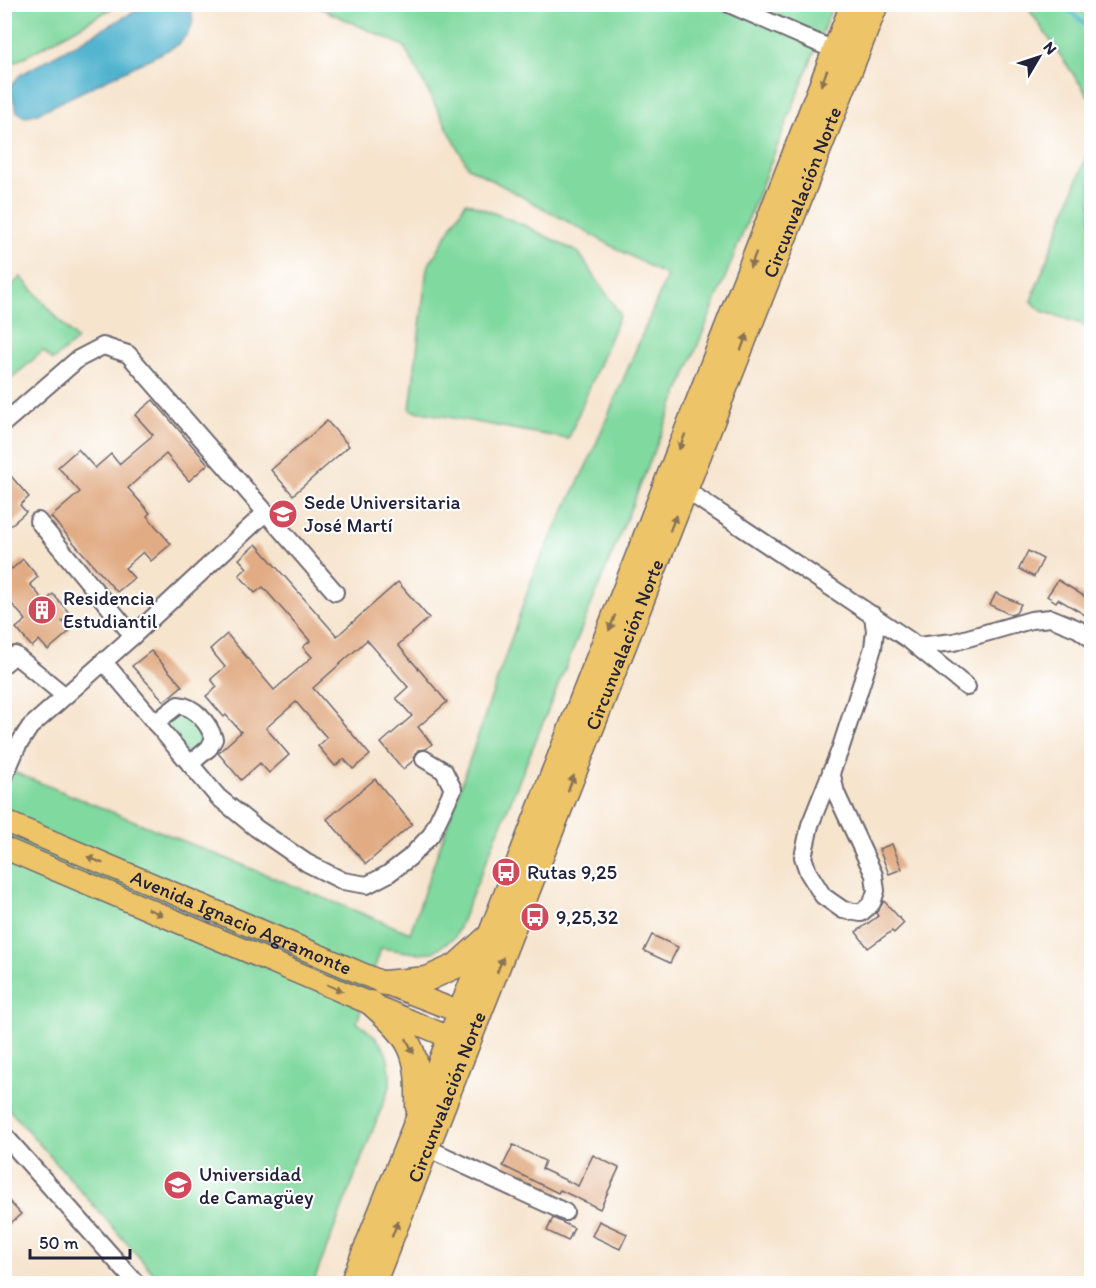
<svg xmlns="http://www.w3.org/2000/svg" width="1096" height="1288" font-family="Itim,sans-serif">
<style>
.green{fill:#80d99f;stroke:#517e6d;stroke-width:1.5}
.water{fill:#4fb3ce;stroke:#386a84;stroke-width:1.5}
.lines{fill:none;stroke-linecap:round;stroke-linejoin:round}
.stream{stroke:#4fb3ce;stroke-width:4}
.building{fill:#e1ab83}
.minor-casing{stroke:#6c666e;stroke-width:20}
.major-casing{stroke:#6c666e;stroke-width:24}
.highway-casing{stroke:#6c666e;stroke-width:27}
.minor{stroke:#fff;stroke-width:16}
.major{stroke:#eec469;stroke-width:21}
.highway{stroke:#eec469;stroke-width:24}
.oneway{fill:#887352}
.labels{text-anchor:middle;stroke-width:4.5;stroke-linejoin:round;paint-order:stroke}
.street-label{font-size:20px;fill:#22223b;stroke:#fff}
.poi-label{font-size:20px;fill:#22223b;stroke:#fff;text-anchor:start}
</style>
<rect width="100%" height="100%" fill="#fff"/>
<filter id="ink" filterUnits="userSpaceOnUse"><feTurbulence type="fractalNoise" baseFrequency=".0167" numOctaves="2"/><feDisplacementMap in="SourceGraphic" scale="12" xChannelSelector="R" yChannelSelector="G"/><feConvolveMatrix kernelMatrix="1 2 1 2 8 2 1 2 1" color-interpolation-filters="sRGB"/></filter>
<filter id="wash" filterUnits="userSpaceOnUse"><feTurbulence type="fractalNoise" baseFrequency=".008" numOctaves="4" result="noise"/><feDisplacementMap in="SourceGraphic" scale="24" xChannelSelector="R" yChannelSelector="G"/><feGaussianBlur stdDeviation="1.35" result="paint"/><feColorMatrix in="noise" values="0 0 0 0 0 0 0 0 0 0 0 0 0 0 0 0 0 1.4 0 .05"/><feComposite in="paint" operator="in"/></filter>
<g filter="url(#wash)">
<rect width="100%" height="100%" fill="#f6e4cd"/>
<g class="green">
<polygon points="5,4 118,4 118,5 5,68"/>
<path d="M313,5H833L717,298L455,937L433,952L415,953L381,948L357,1022C384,1042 391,1052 390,1086L313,1283H162L5,1105L4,768L410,933L535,570L590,458L667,276L468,167L404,46Z"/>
<polygon points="1026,5 1091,5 1091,100"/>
<polygon points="1091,145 1091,327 1042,311 1031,301"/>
<polygon points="466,202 526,226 579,253 620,314 568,439 410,410 427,268"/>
<polygon points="21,277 77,340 53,360 43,351 5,384 5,291"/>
<polygon points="184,708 209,738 190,758 161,724"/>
</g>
<path class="water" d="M146,5H189C197,25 191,29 178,45L40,112L25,117L17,111L9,88L20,75Z"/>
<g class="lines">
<polyline class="stream" points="1061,4 1092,30"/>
</g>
<g id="blocks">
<g class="building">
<polygon points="153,400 208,464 189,481 166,454 128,488 150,513 147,516 171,544 151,561 143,552 125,568 134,578 117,592 51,517 80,492 58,467 78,449 95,468 111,454 119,464 153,435 135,415"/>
<polygon points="327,421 349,446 293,495 271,470"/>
<polygon points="4,468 29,497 20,505 26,512 4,531"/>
<polygon points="256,544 337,636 398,582 429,618 398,645 447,702 418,727 432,744 426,749 418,750 415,754 414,760 403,769 381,743 412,716 396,698 408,687 367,640 313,688 370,755 353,769 344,759 335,766 318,746 327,738 296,702 266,728 289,755 269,773 260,763 241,780 218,753 241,732 226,715 224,717 206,696 217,687 211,679 225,667 210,649 227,634 274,690 312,657 303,647 310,641 263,587 255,593 239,575 247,568 239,559"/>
<polygon points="1028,551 1043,559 1034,577 1019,569"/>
<polygon points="23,559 38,577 30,584 45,602 53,594 70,614 62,621 70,631 48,650 39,640 32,647 16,628 26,620 9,601 4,605 4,560 12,569"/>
<polygon points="1058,580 1092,601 1092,619 1058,599 1056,602 1047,596"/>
<polygon points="996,593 1021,604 1016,613 1011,615 990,605"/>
<polygon points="151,651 182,686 164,701 132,666"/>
<polygon points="375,779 412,824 366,864 327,819"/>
<polygon points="892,844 902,869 889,874 879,849"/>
<polygon points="884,901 904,923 894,933 892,931 868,948 856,932 878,916 876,913"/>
<polygon points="652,935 678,947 670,963 644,951"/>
<polygon points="513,1145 545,1161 542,1169 578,1186 593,1155 619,1168 600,1209 560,1190 558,1193 503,1166"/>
<polygon points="4,1196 21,1214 4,1229"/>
<polygon points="553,1218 574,1228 568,1241 547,1231"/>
<polygon points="599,1221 627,1234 620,1249 592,1236"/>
</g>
</g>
</g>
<g filter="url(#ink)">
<use href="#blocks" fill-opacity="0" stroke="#6c666e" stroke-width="1.5"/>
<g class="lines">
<g class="minor-casing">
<g id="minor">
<polyline points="729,4 843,54"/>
<polyline points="4,423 78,359 103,346 128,354 335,592"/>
<polyline points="686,490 909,640 967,687"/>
<polyline points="38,521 133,636"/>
<polyline points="917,646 954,642 1031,620 1051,618 1078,629 1092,639"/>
<polyline points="103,661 218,797 256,828 307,863 343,881 367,885 388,874 409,858 431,835 453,789 444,771 424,759"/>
<polyline points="4,664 15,655 65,696"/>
<path d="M155,723L178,705C195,706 209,724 214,739L209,748L190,764"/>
<polyline points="831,771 836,793 874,875 876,891 872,903 861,913 843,910 823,896 808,872 803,857 810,825 840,750 873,648 875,631 873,615"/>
<polyline points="4,777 17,747 30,727 133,636 265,513"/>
<polyline points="4,1135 137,1284"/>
<polyline points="427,1148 565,1212"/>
</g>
</g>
<g class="major-casing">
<g id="major">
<path id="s1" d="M4,821L384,983L475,1018"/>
<polyline points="4,848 465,1044"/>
</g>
</g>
<g class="highway-casing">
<g id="highway">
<polyline points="384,983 427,979 456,966 486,939"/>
<path d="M371,1003C412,1039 419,1051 418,1107"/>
<polyline points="352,1284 460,1013 853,4"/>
<path id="s2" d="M373,1284L876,4"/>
</g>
</g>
<use href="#minor" class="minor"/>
<use href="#major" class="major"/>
<use href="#highway" class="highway"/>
</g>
<defs><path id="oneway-solid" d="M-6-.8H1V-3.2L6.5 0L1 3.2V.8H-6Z" transform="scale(1.5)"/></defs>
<g class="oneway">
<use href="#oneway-solid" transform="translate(824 78) rotate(111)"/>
<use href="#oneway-solid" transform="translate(753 260) rotate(111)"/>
<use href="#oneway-solid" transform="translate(744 342) rotate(-69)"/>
<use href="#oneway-solid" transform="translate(682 442) rotate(111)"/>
<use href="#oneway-solid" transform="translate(673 523) rotate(-69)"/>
<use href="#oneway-solid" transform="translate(612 623) rotate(111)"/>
<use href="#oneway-solid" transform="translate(571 783) rotate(-69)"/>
<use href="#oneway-solid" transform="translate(95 860) rotate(-157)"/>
<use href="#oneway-solid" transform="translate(155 912) rotate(23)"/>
<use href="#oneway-solid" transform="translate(500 965) rotate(-69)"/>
<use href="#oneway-solid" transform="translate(335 988) rotate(23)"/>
<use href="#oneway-solid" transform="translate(410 1046) rotate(63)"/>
<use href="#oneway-solid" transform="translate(395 1229) rotate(-68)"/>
</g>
</g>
<defs>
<g id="university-disc" transform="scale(1.5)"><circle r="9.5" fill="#d1495b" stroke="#fff"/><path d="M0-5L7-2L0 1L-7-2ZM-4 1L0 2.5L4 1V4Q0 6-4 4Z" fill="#fff"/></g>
<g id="building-disc" transform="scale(1.5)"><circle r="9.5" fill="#d1495b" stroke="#fff"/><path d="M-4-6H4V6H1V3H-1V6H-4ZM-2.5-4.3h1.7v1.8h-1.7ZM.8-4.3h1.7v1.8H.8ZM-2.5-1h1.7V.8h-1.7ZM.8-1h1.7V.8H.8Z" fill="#fff"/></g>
<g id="bus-disc" transform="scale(1.5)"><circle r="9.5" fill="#d1495b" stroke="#fff"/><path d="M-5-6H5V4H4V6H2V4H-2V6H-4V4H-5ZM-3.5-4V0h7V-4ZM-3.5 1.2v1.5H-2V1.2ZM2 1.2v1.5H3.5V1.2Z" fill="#fff"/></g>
</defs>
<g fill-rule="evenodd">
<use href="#university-disc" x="283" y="514"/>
<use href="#building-disc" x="42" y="610"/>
<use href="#bus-disc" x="506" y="872"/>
<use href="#bus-disc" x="535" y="917"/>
<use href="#university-disc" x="178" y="1185"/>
</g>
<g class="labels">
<g class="street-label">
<text dy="7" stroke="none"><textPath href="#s2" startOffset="1173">Circunvalación Norte</textPath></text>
<text dy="7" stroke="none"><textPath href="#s2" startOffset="687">Circunvalación Norte</textPath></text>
<text dy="7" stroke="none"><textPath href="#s1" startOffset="258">Avenida Ignacio Agramonte</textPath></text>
<text dy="7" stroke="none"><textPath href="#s2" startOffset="201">Circunvalación Norte</textPath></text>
</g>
<g class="poi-label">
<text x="304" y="509">Sede Universitaria<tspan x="304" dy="23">José Martí</tspan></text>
<text x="63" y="605">Residencia<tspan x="63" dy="23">Estudiantil</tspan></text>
<text x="527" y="879">Rutas 9,25</text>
<text x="556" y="924">9,25,32</text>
<text x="199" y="1181">Universidad<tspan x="199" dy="23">de Camagüey</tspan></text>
</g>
</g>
<rect width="1096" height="1288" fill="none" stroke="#fff" stroke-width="24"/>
<g transform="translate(1039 57) rotate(51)" stroke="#ffffff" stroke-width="4.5" paint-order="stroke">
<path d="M0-4.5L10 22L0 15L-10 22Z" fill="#22223b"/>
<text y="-9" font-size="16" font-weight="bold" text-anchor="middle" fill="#22223b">N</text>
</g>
<path d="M30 1249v9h100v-9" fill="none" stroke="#22223b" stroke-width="3"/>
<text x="39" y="1249" font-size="18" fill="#22223b" stroke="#ffffff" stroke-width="4.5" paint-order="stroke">50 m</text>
</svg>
